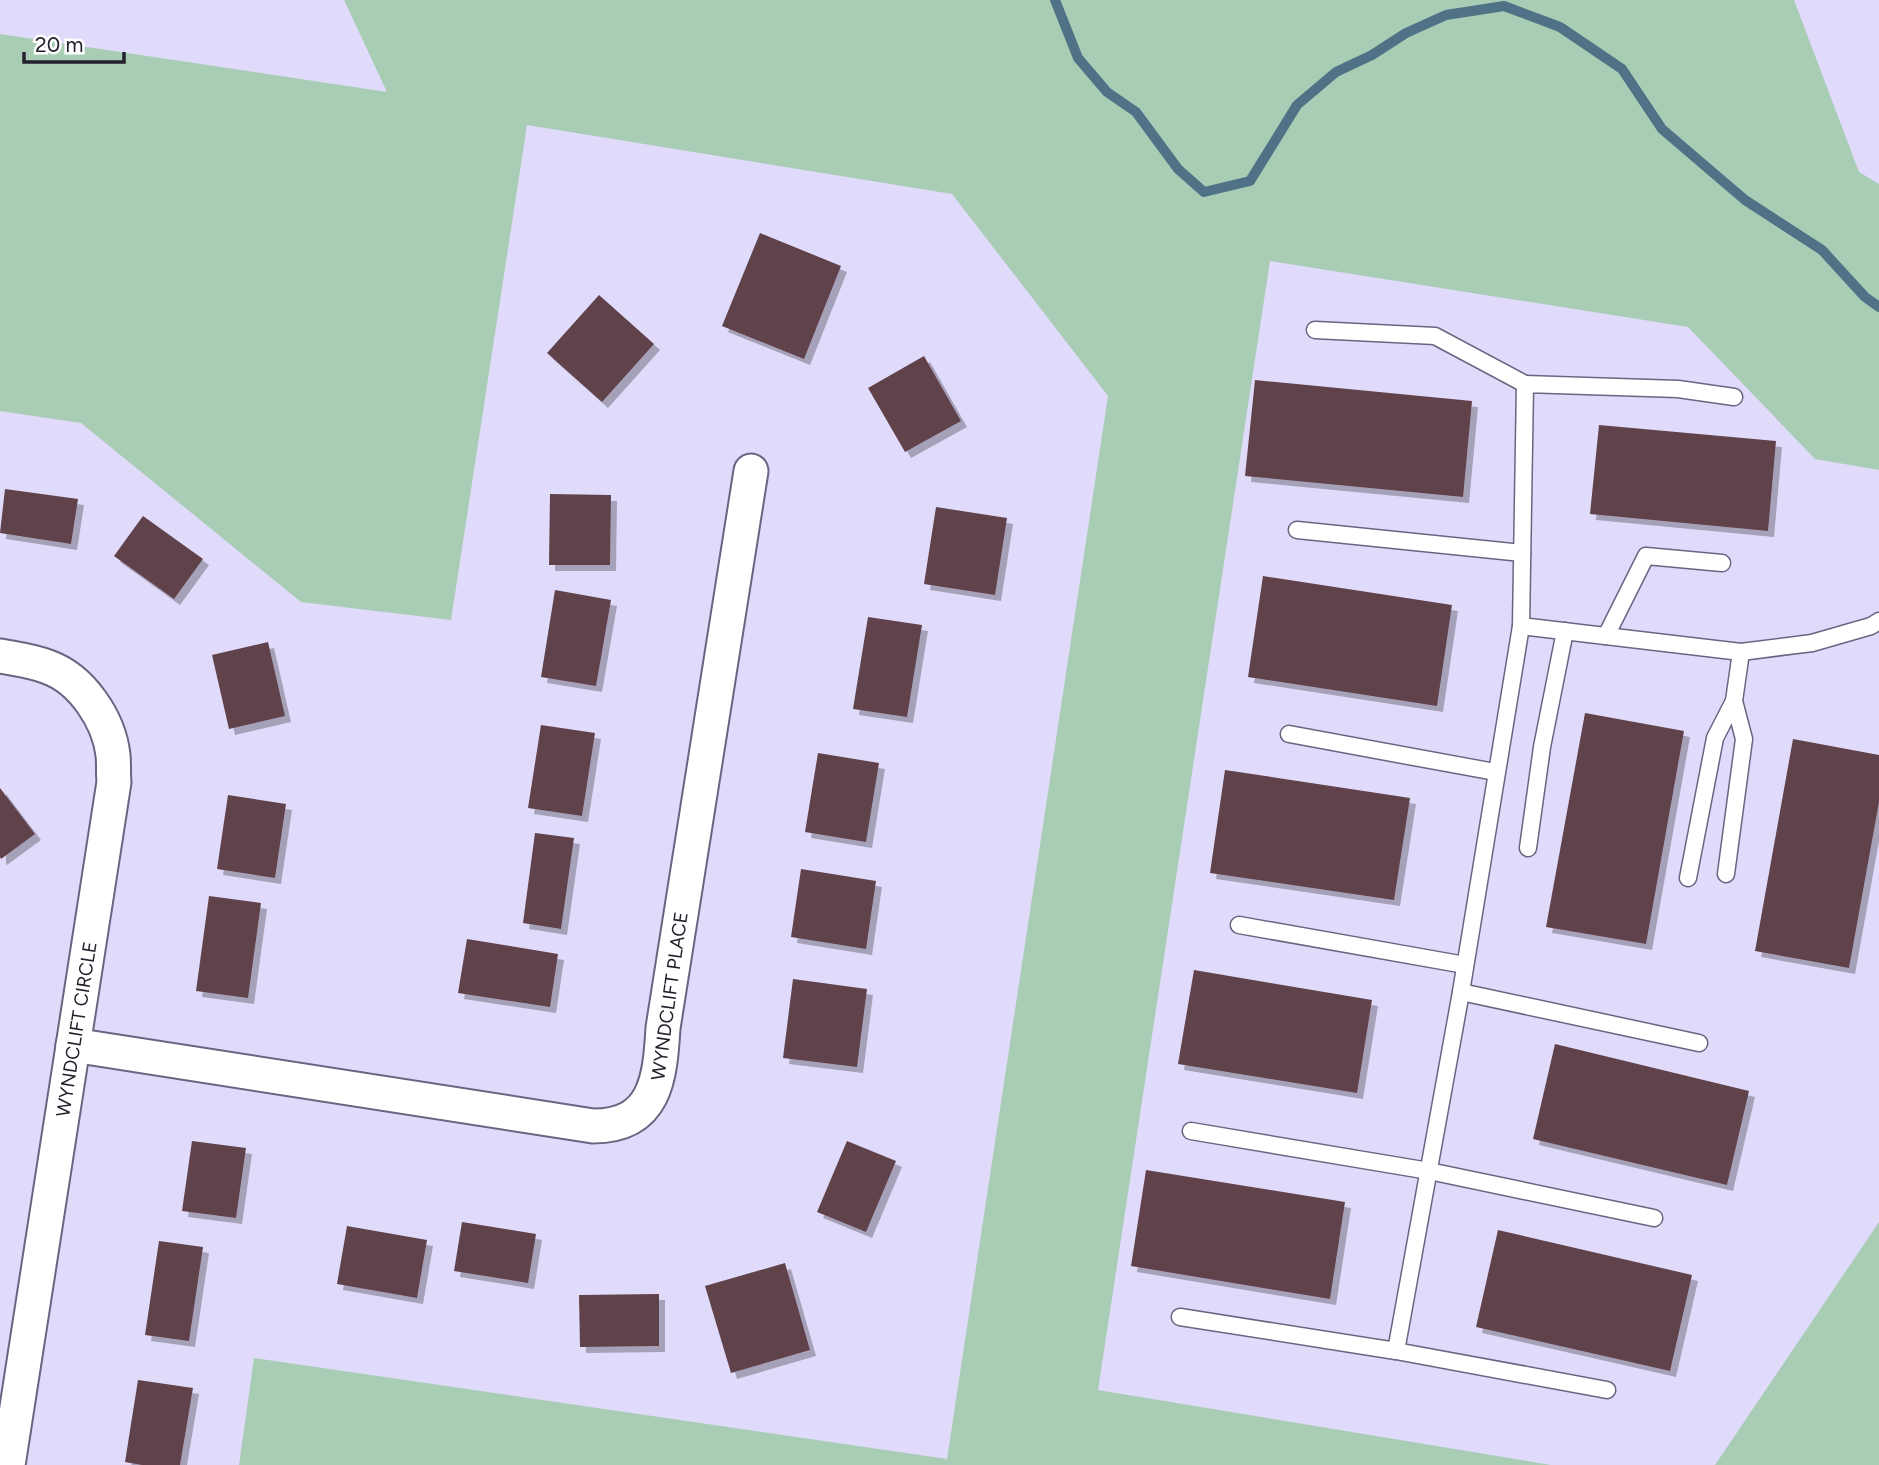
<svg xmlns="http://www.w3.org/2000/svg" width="1879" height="1465" font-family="Figtree,sans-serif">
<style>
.green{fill:#a9ccb5}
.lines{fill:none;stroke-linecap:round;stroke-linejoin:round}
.stream{stroke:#507287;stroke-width:10}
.building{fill:#60424c;filter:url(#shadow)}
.service-casing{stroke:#696581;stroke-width:19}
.minor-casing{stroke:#696581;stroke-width:37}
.service{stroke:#fff;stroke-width:16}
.minor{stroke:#fff;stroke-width:33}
.labels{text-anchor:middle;stroke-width:7;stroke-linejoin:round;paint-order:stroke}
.street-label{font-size:19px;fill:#23212d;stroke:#fff}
</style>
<defs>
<filter id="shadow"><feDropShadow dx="6" dy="6" stdDeviation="0" flood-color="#0004"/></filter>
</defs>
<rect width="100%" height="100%" fill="#e0dbfb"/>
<g class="green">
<polygon points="344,0 1794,0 1859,172 1879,184 1879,470 1815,459 1688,327 1270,261 1098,1390 1551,1465 239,1465 254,1358 947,1459 1108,396 952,194 527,125 451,620 301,602 81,423 0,411 0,34 387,92"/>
<polygon points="1879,1222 1879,1465 1715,1465"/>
</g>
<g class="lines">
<polyline class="stream" points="1055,0 1078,58 1107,92 1136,112 1178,169 1204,192 1250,181 1297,105 1336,72 1372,55 1406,33 1446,15 1504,6 1560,27 1622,69 1662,129 1745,200 1822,250 1865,297 1879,307"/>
</g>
<g class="building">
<polygon points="760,233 841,266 804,359 722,326"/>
<polygon points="599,295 654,344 602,402 547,353"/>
<polygon points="924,356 961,421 905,452 868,388"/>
<polygon points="1255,380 1472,401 1463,497 1245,476"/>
<polygon points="1599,425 1776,441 1768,531 1590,514"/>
<polygon points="5,489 78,499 71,544 0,533"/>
<polygon points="550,494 611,495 610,565 549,565"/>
<polygon points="936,507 1007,518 995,595 924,584"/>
<polygon points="143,516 203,559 174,599 114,556"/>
<polygon points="1263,576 1452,605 1437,706 1248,677"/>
<polygon points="555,590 611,600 596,686 541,677"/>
<polygon points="868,617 922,625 907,717 853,709"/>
<polygon points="268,642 285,716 229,729 212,655"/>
<polygon points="1585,713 1684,731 1646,944 1546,927"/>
<polygon points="541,725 595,733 582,816 528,808"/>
<polygon points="1793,739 1879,755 1879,802 1849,968 1755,951"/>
<polygon points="818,753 879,763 866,842 805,832"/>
<polygon points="1225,770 1410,798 1394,900 1210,873"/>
<polygon points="0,788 35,834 1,859 0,857"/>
<polygon points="228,795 286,804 275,878 217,869"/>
<polygon points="535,833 574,838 561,929 523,923"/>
<polygon points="801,869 876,881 866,949 791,937"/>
<polygon points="209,896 261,903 248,998 196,991"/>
<polygon points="467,939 558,954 550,1007 458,993"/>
<polygon points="1194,970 1372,1000 1357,1093 1178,1064"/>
<polygon points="793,979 867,989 857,1067 783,1058"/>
<polygon points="1555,1044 1749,1091 1727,1185 1533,1139"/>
<polygon points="192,1141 246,1148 236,1218 182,1211"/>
<polygon points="847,1141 896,1161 866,1232 817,1212"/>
<polygon points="1146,1170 1345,1202 1330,1299 1131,1266"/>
<polygon points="462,1222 536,1234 528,1283 454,1271"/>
<polygon points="347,1226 427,1240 417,1298 337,1284"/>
<polygon points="1498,1230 1692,1275 1670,1371 1476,1327"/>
<polygon points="159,1241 203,1247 189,1341 145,1335"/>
<polygon points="785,1263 810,1350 731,1373 705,1286"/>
<polygon points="659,1294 659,1346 580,1347 579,1295"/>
<polygon points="138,1380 193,1388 180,1465 142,1465 125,1462"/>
</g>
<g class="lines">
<g class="service-casing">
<g id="service">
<polyline points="1315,330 1435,336 1525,384"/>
<polyline points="1297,530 1522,553"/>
<polyline points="1521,626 1525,384 1678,389 1734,397"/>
<polyline points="1606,636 1646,556 1722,563"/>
<polyline points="1289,734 1495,772"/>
<polyline points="1528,848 1542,747 1565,631"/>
<polyline points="1726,874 1744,739 1734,701"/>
<polyline points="1688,878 1715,738 1734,701 1741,652"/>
<polyline points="1239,925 1465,965"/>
<polyline points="1461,992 1699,1043"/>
<polyline points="1191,1131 1429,1171 1654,1218"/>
<polyline points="1180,1317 1396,1351 1461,992 1521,626 1741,652 1812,643 1871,626 1879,621"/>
<polyline points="1396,1351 1607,1390"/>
</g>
</g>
<g class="minor-casing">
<g id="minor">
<path d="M0,656C16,659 33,661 48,667C82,679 109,720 113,755C114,764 113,773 114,782L8,1465"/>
<path d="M73,1045L593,1126C656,1126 660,1078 663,1028L751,471"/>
</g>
</g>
<use href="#service" class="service"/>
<use href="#minor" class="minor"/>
</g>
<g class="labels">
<g class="street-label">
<text transform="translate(669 996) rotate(-82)" y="7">WYNDCLIFT PLACE</text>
<text transform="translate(76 1029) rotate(-81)" y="7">WYNDCLIFT CIRCLE</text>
</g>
</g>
<path d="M24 52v10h100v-10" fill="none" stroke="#23212d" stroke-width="3.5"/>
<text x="35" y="52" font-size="21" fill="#23212d" stroke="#ffffff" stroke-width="5" paint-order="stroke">20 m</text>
</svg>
